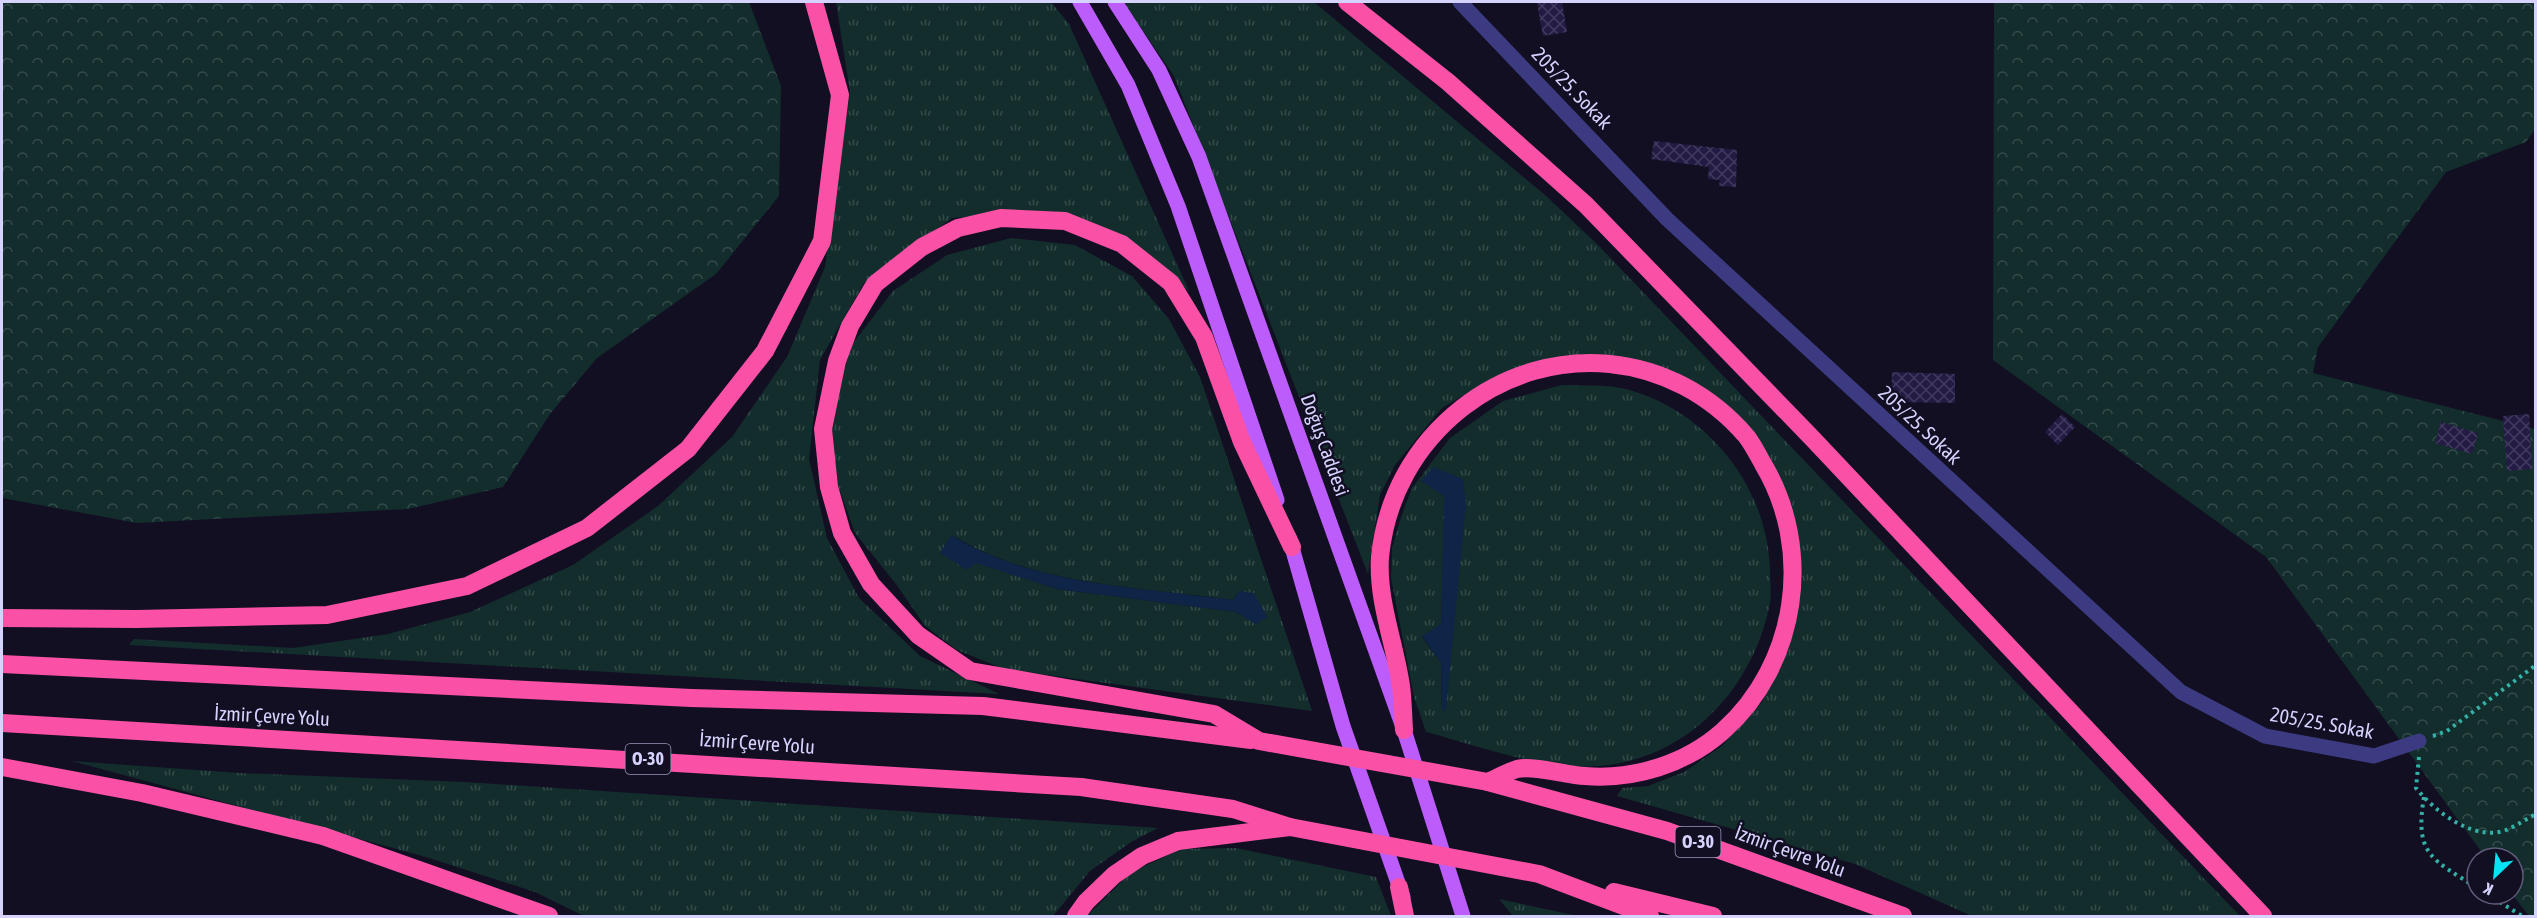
<svg xmlns="http://www.w3.org/2000/svg" width="2537" height="918" font-family="'Asap Condensed',sans-serif">
<style>
.grass{fill:url(#grass-tufts);fill-rule:evenodd}
.forest{fill:url(#forest-crowns)}
.water{fill:#0f2547}
.building{fill:url(#building-cross-hatch)}
.lines{fill:none;stroke-linecap:round;stroke-linejoin:round}
.path{stroke:#32b2a7;stroke-width:4;stroke-dasharray:3 4.5;stroke-linecap:butt}
.minor{stroke:#3c3b81;stroke-width:15}
.major{stroke:#bc5cfb;stroke-width:15}
.highway{stroke:#fa51a6;stroke-width:18}
.labels{text-anchor:middle;stroke-width:5;stroke-linejoin:round;paint-order:stroke}
.shield{fill:#120f23;stroke:#9b98bc;stroke-width:1.5}
.shield-label{font-size:18px;font-weight:bold;fill:#d6d2fe}
.street-label{font-size:20px;fill:#d6d2fe;stroke:#120f23}
</style>
<defs>
<pattern id="grass-tufts" width="24" height="20" patternUnits="userSpaceOnUse" patternTransform="scale(1.5)"><rect width="24" height="20" fill="#122d2b"/><path d="M3 7l-1-3M5 7V3M7 7l1-3M15 17l-1-3M17 17v-4M19 17l1-3" fill="none" stroke="#344b4b"/></pattern>
<pattern id="forest-crowns" width="20" height="18" patternUnits="userSpaceOnUse" patternTransform="scale(1.5)"><rect width="20" height="18" fill="#122d2b"/><path d="M2 6a3 3 0 1 1 6 0M12 15a3 3 0 1 1 6 0" fill="none" stroke="#344b4b"/></pattern>
<pattern id="building-cross-hatch" width="8" height="8" patternUnits="userSpaceOnUse" patternTransform="scale(1.5)"><rect width="8" height="8" fill="#231b44"/><path d="M0 0l8 8M0 8l8-8" fill="none" stroke="#423b60"/></pattern>
</defs>
<rect width="100%" height="100%" fill="#120f23"/>
<g class="grass">
<polygon points="836,2 1051,2 1069,24 1189,291 1118,233 1053,211 952,218 864,283 820,360 809,459 827,538 859,598 920,656 999,694 129,645 134,639 293,648 388,634 470,612 573,565 658,506 732,437 787,357 825,267 850,92"/>
<polygon points="1123,2 1314,2 1545,195 1597,244 2240,916 1972,916 1855,864 1617,796 1622,788 1648,786 1684,772 1722,746 1762,702 1796,625 1788,507 1709,393 1553,359 1496,376 1442,408 1395,465 1380,495 1368,574 1174,76"/>
<path d="M1011,238L1075,245L1132,276L1169,319L1200,377L1312,711L1004,669L957,650L925,626L896,584L855,533L833,471L832,405L853,343L893,291L947,255ZM952,535C1033,586 1140,587 1233,600L1239,591L1256,624L1236,612L1057,589L975,562Z"/>
<path d="M1562,385C1582,386 1606,384 1626,389C1708,411 1768,487 1770,571C1770,583 1772,597 1769,608C1751,690 1687,759 1599,766C1542,770 1482,747 1426,732L1414,697L1391,578L1392,548L1401,517L1412,488L1450,438L1503,401ZM1445,496L1442,710L1441,663L1422,637L1441,624Z"/>
<polygon points="72,761 239,773 465,782 1158,828 1131,842 1090,871 1053,916 584,916 535,892 426,857"/>
<polygon points="1236,848 1376,877 1391,916 1087,916 1130,873 1181,849"/>
<polygon points="1499,899 1578,916 1513,916"/>
</g>
<g class="forest">
<polygon points="2,2 749,2 781,86 779,196 716,274 597,358 550,414 503,487 408,509 137,523 2,498"/>
<polygon points="1994,2 2535,2 2535,129 2526,142 2446,172 2318,347 2313,373 2535,429 2535,916 2529,916 2512,894 2513,858 2486,858 2266,557 1993,360"/>
</g>
<g class="water">
<polygon points="1433,467 1463,479 1466,504 1446,710 1442,711 1441,663 1422,636 1441,624 1444,496 1421,481"/>
<path d="M951,535C1033,586 1140,587 1233,600L1239,591L1254,593L1267,617L1256,624L1236,612L1057,589L976,563L967,570L940,553Z"/>
</g>
<g class="building">
<polygon points="1562,2 1567,32 1543,36 1537,3"/>
<polygon points="1654,141 1737,150 1736,187 1719,186 1720,180 1708,179 1709,167 1651,159"/>
<polygon points="1892,372 1955,374 1955,403 1891,402"/>
<polygon points="2062,414 2075,427 2058,445 2045,432"/>
<polygon points="2529,414 2532,469 2507,471 2503,416"/>
<polygon points="2441,422 2478,433 2472,454 2435,443"/>
</g>
<g class="lines">
<g class="path">
<polyline points="2433,736 2447,731 2536,665"/>
<path d="M2419,757L2416,788C2435,812 2475,842 2506,830C2516,826 2526,819 2536,814"/>
<path d="M2424,797C2414,856 2433,859 2477,888"/>
<polyline points="2487,894 2522,916"/>
</g>
<polyline class="minor" points="1460,2 1667,219 2181,692 2265,736 2374,756 2419,741"/>
<g class="major">
<polyline points="1080,2 1128,85 1178,206 1277,500"/>
<polyline points="1115,2 1159,70 1199,157 1404,730 1463,916"/>
<polyline points="1289,537 1343,726 1403,897"/>
</g>
<g class="highway">
<polyline points="1347,2 1448,82 1586,205 1812,438 2263,916"/>
<polyline points="1292,547 1242,442 1204,337 1171,283 1122,244 1065,221 1001,218 958,228 922,247 875,284 850,326 837,361 823,429 829,487 842,533 871,584 918,635 970,671 1214,714 1259,741 1488,782 1667,831 1903,916"/>
<polyline points="2,618 136,619 327,615 467,586 587,528 688,449 765,351 822,241 840,95 814,2"/>
<polyline points="2,664 691,698 983,706 1251,740"/>
<polyline points="2,723 1081,787 1233,809 1290,827"/>
<path d="M1404,730C1403,715 1403,700 1401,686C1395,644 1377,600 1380,557C1386,497 1415,445 1462,408C1550,339 1673,350 1747,437C1753,445 1758,455 1763,464C1814,549 1798,664 1723,731C1686,764 1634,780 1585,776C1566,775 1533,765 1517,769C1507,772 1497,778 1488,782"/>
<polyline points="2,767 142,793 323,836 549,916"/>
<polyline points="1399,887 1405,916"/>
<polyline points="1614,892 1713,916"/>
<polyline points="1076,916 1086,902 1114,875 1142,856 1178,841 1290,827 1539,874 1650,916"/>
</g>
</g>
<g class="labels">
<g class="shield">
<rect x="625.5" y="744" width="45" height="30" rx="4.5"/>
<rect x="1675.5" y="827" width="45" height="30" rx="4.5"/>
</g>
<g class="shield-label">
<text x="648" y="765">O-30</text>
<text x="1698" y="848">O-30</text>
</g>
<g class="street-label">
<text transform="translate(1572 88) rotate(46)" y="7">205/25. Sokak</text>
<text transform="translate(1920 425) rotate(43)" y="7">205/25. Sokak</text>
<text transform="translate(1325 445) rotate(70)" y="7">Doğuş Caddesi</text>
<text transform="translate(272 716) rotate(3)" y="7">İzmir Çevre Yolu</text>
<text transform="translate(2322 723) rotate(10)" y="7">205/25. Sokak</text>
<text transform="translate(757 743) rotate(4)" y="7">İzmir Çevre Yolu</text>
<text transform="translate(1790 851) rotate(20)" y="7">İzmir Çevre Yolu</text>
</g>
</g>
<rect width="2537" height="918" fill="none" stroke="#d6d2fe" stroke-width="6"/>
<g transform="translate(2495 876) rotate(206)"><circle r="28" fill="#120f23" stroke="#605d7b" stroke-width="1.5"/>
<path d="M0-4.5L10 22L0 15L-10 22Z" fill="#07e3f5"/>
<text y="-9" font-size="16" font-weight="bold" text-anchor="middle" fill="#d6d2fe">K</text>
</g>
</svg>
